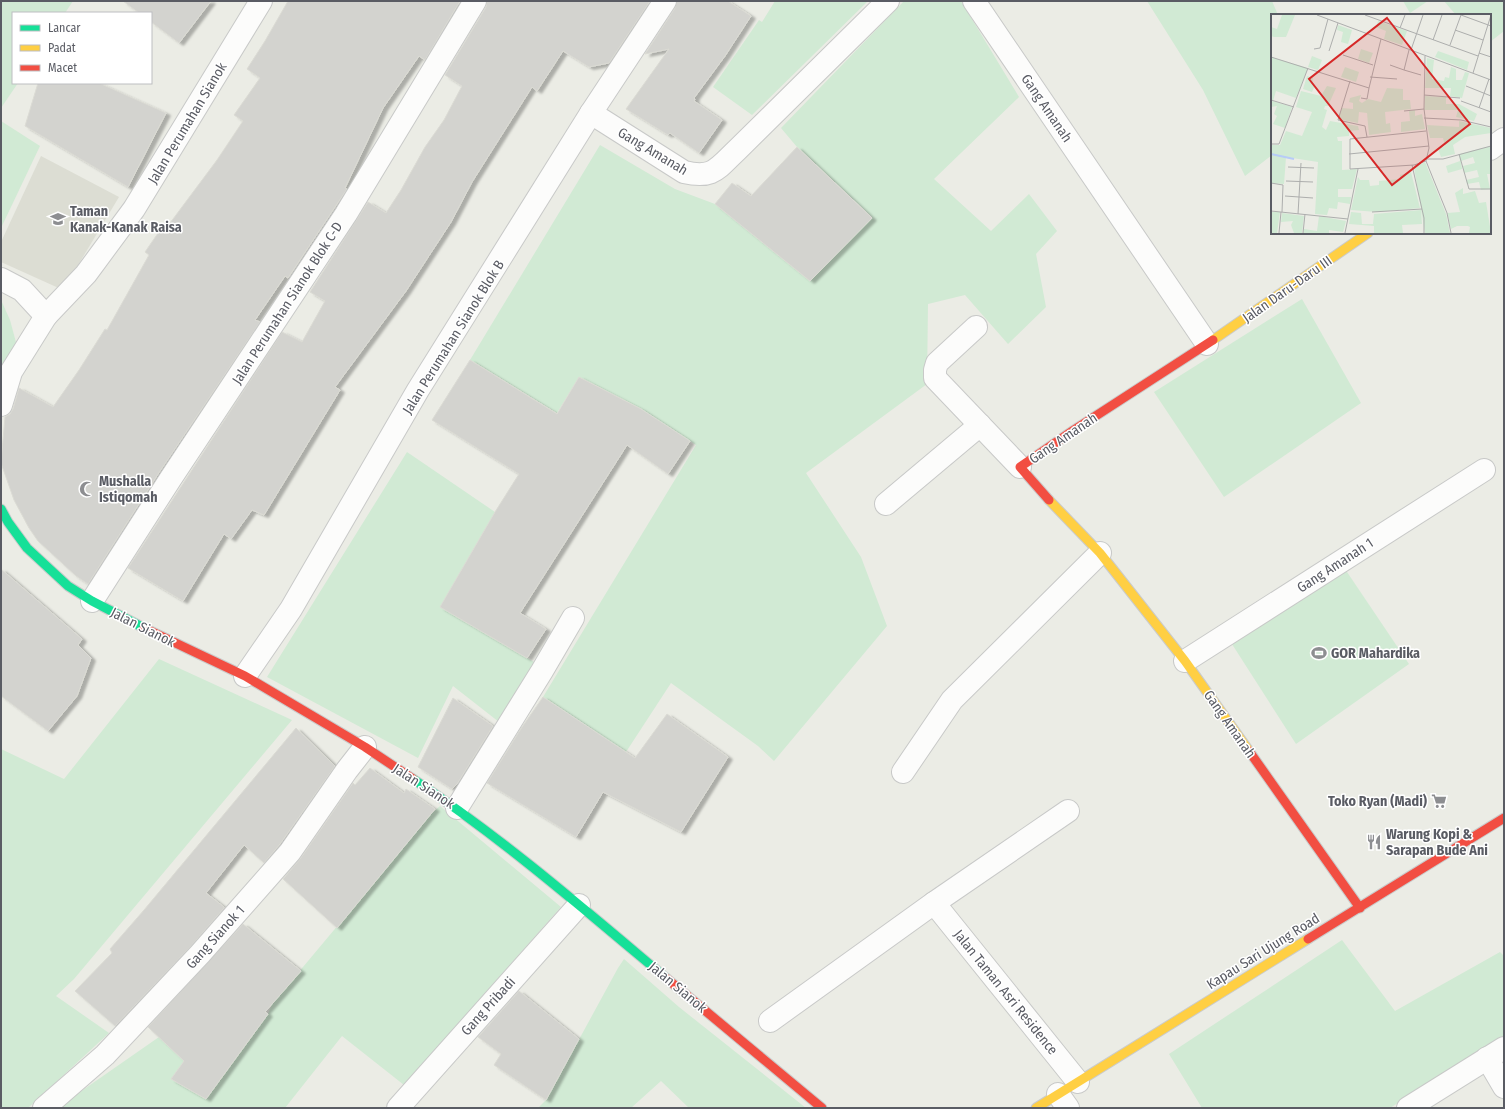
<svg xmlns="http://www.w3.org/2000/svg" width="1505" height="1109" font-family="'Fira Sans Condensed',sans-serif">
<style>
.education{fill:#dcddd3}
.green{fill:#d1ead4}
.building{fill:#d3d3cf;stroke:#dbdbd4;filter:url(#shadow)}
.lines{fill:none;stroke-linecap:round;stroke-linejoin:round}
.street-casing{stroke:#c8c9c8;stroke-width:24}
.fast-casing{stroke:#cacbcb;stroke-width:11}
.slow-casing{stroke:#cacbcb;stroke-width:11}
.jam-casing{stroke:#cacbcb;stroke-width:11}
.street{stroke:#fcfcfb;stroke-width:22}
.fast{stroke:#16e098;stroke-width:9}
.slow{stroke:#ffcf43;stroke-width:9}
.jam{stroke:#f24e42;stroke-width:9}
.labels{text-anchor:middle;stroke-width:3;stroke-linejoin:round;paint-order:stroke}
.street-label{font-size:14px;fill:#5a5c64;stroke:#fff}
.poi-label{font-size:14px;font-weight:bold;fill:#5a5c64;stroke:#fff;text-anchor:start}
.inset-river{fill:none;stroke:#b7ccf7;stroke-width:2}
.inset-road{fill:none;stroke:#adaead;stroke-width:1}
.view{fill:#d62828;fill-opacity:0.15;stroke:#d62828;stroke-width:2}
.inset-edge{fill:none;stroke:#5a5c64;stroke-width:2}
</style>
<defs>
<filter id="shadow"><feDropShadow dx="4.5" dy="2.5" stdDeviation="1" flood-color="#0004"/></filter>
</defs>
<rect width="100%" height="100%" fill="#ebece5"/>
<polygon class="education" points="41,156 119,197 63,290 1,262 1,242"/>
<g class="green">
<polygon points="1,1 73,1 65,13 13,13 13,83 18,83 1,108"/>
<polygon points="775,1 868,1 752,115 713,87 759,20 762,22"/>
<polygon points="904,1 961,1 1019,97 934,179 991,231 1029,194 1057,231 1036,254 1046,307 1008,344 965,295 928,304 927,384 806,473 861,557 887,626 774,761 758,746 671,683 626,752 543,697 696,445 641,409 579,377 557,413 470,360 600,145 675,189 715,204 810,281 872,217 797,147 781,128"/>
<polygon points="1147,1 1272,1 1278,15 1272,15 1272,155 1245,176 1203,90"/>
<polygon points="1403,1 1428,1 1410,13"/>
<polygon points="1444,1 1504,1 1504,31 1490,42 1490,15 1456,15"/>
<polygon points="1,121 40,146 1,228"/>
<polygon points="1302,299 1361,403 1224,497 1154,392"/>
<polygon points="1,300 10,320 17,346 1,377"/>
<polygon points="407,452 495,512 441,607 534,662 499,722 453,686 418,758 267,677"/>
<polygon points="1345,569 1409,664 1296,744 1230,641"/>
<polygon points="159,659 292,720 74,979 56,996 109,1033 28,1108 1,1108 1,749 64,779"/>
<polygon points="440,806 561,907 404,1085 342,1036 285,1108 57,1108 159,1037 184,1061 171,1079 206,1099 268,1014 272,1004 432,813"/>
<polygon points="1342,940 1395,1011 1500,952 1504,956 1504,1036 1390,1108 1202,1108 1169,1054"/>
<polygon points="624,959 679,1007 806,1108 689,1108 661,1081 631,1108 538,1108 546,1100 618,968"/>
</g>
<g class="building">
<polygon points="123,1 211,1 179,43 151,22 151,13 139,13"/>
<polygon points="288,1 460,1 425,60 419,56 383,108 345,188 347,189 335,207 288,278 285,276 255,320 260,322 160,471 88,584 76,576 38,541 29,528 14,500 1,463 5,417 10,414 13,409 19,388 53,407 79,370 105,329 107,330 149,255 145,252 167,220 170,223 217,160 243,121 234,115 260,78 247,69 265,41"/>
<polygon points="487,1 650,1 609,63 589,67 563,51 537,91 532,87 472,182 451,222 406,291 335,387 340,390 264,515 252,510 231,539 224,534 183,601 128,568 282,332 302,342 325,301 310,292 368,202 386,213 401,190 425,147 444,120 462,86 445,75 486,7"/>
<polygon points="677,1 728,1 751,16 725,56 694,98 695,99 694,101 722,120 699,153 670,133 668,135 626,109 669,49 645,54 675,8"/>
<polygon points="38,83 99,83 166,113 128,187 25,126"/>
<polygon points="797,147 872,218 810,281 715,204 732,183 751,196"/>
<polygon points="470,360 557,414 579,377 641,409 690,441 668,474 627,445 520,613 546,629 527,658 440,607 495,512 519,474 432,420"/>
<polygon points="1,569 82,639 78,645 91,658 77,696 48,731 1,696"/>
<polygon points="543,697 635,758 667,714 728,757 681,832 603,792 576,837 487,783 522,727"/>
<polygon points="453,698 493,726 457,784 452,789 418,767"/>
<polygon points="296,728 335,766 280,844 264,863 244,845 206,893 224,907 224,908 191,946 115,1026 75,991 112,953 110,949 144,910"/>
<polygon points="370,768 404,793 406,789 435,809 337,928 283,879 300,859 353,783 355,785"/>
<polygon points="243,924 301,971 265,1012 268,1014 206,1099 171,1079 184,1061 148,1027"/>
<polygon points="519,991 579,1039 546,1100 494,1065 501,1054 478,1037"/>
</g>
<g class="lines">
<g class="street-casing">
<g id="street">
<polyline points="974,1 1207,344"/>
<path d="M591,113L684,172C713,179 717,169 737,150L888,1"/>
<polyline points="1490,149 1504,139"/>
<polyline points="1,279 22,290 46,316"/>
<polyline points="976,327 937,363 935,370 935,378 1020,467"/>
<polyline points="1,405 11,372 46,316 86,274 134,209 261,1"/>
<polyline points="886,504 980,425"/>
<polyline points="92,601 171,478 346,214 475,1"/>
<polyline points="1185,661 1484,470"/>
<polyline points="245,676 291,609 418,390 591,113 665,1"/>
<polyline points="903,772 952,700 1100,553"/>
<polyline points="457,808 542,671 573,618"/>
<polyline points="934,903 1068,811"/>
<polyline points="770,1021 934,903 1078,1082"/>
<polyline points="1487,1058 1504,1087"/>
<polyline points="1058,1094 1068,1108"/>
<polyline points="44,1108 105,1055 200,954 290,852 347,770 365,747"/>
<polyline points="398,1108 579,905"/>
<polyline points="1408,1108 1504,1048"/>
</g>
</g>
<g class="fast-casing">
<g id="fast">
<polyline points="1,509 8,522 27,548 68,586 92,601 144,628"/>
<path d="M413,779C502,838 584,909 666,978"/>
</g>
</g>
<g class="slow-casing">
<g id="slow">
<polyline points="1213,340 1368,233"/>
<polyline points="1049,500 1100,553 1185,661 1249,751"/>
<polyline points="1036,1108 1308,939"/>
</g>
</g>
<g class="jam-casing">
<g id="jam">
<polyline points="1049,500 1020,467 1074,430 1213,340"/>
<polyline points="144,628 245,676 365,747 413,779"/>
<polyline points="1249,751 1360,908"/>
<polyline points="1308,939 1504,818"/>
<polyline points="666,978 822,1108"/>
</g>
</g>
<use href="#street" class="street"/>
<use href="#fast" class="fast"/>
<use href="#slow" class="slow"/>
<use href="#jam" class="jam"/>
</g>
<defs>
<g id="school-bare" transform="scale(1.2)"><path d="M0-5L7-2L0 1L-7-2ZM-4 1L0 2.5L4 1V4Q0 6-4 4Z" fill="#8d8e91" stroke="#fff" stroke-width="2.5" paint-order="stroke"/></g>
<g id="mosque-bare" transform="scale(1.2)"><path d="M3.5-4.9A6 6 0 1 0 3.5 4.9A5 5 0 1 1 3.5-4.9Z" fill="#8d8e91" stroke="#fff" stroke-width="2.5" paint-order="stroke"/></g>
<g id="stadium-bare" transform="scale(1.2)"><path d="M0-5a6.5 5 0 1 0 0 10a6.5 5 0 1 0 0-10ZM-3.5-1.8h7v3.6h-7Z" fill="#8d8e91" stroke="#fff" stroke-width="2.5" paint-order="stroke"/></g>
<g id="supermarket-bare" transform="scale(1.2)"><path d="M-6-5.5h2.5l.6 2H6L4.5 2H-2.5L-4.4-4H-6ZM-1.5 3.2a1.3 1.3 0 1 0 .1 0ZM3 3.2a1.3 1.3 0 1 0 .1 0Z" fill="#8d8e91" stroke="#fff" stroke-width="2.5" paint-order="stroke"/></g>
<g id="restaurant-bare" transform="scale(1.2)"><path d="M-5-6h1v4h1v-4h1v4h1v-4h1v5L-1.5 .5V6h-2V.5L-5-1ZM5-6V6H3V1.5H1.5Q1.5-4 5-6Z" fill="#8d8e91" stroke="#fff" stroke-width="2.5" paint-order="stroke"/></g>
</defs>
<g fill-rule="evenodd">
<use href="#school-bare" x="58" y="219"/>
<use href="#mosque-bare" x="87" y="489"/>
<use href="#stadium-bare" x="1319" y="653"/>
<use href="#supermarket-bare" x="1439" y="801"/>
<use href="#restaurant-bare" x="1374" y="842"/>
</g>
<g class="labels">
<g class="street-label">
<text transform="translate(1047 108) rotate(56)" y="5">Gang Amanah</text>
<text transform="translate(187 123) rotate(-59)" y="5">Jalan Perumahan Sianok</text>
<text transform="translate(653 151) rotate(31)" y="5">Gang Amanah</text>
<text transform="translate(1287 289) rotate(-35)" y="5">Jalan Daru-Daru III</text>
<text transform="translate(287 303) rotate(-57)" y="5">Jalan Perumahan Sianok Blok C-D</text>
<text transform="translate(453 337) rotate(-58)" y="5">Jalan Perumahan Sianok Blok B</text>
<text transform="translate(1063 438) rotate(-34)" y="5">Gang Amanah</text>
<text transform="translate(1335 565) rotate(-33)" y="5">Gang Amanah 1</text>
<text transform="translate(143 627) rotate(27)" y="5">Jalan Sianok</text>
<text transform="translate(1230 724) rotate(55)" y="5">Gang Amanah</text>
<text transform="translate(424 786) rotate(33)" y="5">Jalan Sianok</text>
<text transform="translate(215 937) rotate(-48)" y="5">Gang Sianok 1</text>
<text transform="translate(1263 951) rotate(-32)" y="5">Kapau Sari Ujung Road</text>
<text transform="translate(678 987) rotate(40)" y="5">Jalan Sianok</text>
<text transform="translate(1006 992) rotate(51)" y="5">Jalan Taman Asri Residence</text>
<text transform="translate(488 1006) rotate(-48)" y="5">Gang Pribadi</text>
</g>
<g class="poi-label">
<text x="70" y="216">Taman<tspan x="70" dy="16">Kanak-Kanak Raisa</tspan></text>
<text x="99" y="486">Mushalla<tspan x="99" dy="16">Istiqomah</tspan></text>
<text x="1331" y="658">GOR Mahardika</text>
<text x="1427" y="806" text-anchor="end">Toko Ryan (Madi)</text>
<text x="1386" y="839">Warung Kopi &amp;<tspan x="1386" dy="16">Sarapan Bude Ani</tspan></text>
</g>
</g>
<g transform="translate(1271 14)">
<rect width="220" height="220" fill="#ebece5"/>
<path d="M11,1H24L15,23H3L0,22V13L6,15ZM107,7L136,17L131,31L113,25L115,17L105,13ZM67,11L81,16L77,30L70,28L72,18L66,16ZM90,35L102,39L98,49L87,45ZM167,37L198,48L196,56L164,43ZM41,42L51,46L47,56L37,53ZM0,43L37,54L25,84L5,77L2,87L21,93L14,114L2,110L6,102L3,100L6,92L0,93ZM156,44L163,46L161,65L173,67L174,63L178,64L180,53L185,55V66H191L194,58L198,59L191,84L179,82L180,74H154ZM74,53L88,58L85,68L70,63ZM36,62L42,64L41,70L44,71L41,78L32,75ZM56,72L65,74L57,92H54L53,95L56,96L51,113L55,116L59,107L87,112L88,116L78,117V122L66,123L67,127H71V156L86,155L81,175H67V183H80L79,190L67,188L66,195L58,194L56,201L44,200L47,148L15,143L13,170L0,169V131H9L15,117L31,122L41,98L25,93L30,77L50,82ZM116,74L132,75V86H139L140,95L114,98L115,110L119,109L120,118L98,121L96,99L88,98L87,109L67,105L71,94L82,95V89L78,88L79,84L90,81L88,87L91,89L97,85L110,88ZM154,82L175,83V90H188L206,100L203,107L185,103L187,96H153ZM144,96V102L151,100L154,115L130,118V108L139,107L138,97ZM188,107L220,114V119L194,123L182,131L184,140L170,143L167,135L174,132L172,124H159L156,111L188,113ZM220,132V160H216L219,175L210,176L208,168L196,170L195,166L208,163L206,156L193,159L192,152L204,149L202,143L190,147L191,155L177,159L175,152L189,147L188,140ZM154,148L175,200L179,219H154L143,153ZM140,158L149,194L106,198L80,196L87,163L89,166H98L99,172L108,171V167L129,165V161ZM192,174V180L204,177L208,189L215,188L220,219H198L199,213L197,212H186L180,215L176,199L189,198L184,179ZM150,196L151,210L131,211L132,219H103V212L78,210L80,198L90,199L91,210H102L103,200ZM0,198H9L6,219H0ZM11,199L33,202L31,219H23L20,211L22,207L10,208ZM48,202L75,207L72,218L58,216V219H32L33,215L46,217Z" fill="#d1ead4"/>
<path class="inset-river" d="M0,140L23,145"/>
<path class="inset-road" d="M46,1L220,66M94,1L207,42M129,14L134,1M184,16L212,26M162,26L171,1M179,31L190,1L220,12M43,35L49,34L57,5M138,36L133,56L150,61M140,36L152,1M58,37L67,9M208,39L220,43M72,41L102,51M154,42L153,95L158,134L155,147L143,151L79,155V125L155,117M0,43L98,74L110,25M119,51L133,56M202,59L220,1M99,63L126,65M79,67L67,106L94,112L96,123M195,72L220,82M153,81L189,84M90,84L96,85L98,74M0,86L23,93M190,87L220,98M208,94L218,65M133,97L153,95M153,104L190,106L220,113M0,130H8L37,54M78,140L158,132M188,140L198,175H220M156,145H172L220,132M155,147L176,199L180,219M141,151L153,204V219M17,153L43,154M15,167L42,168M0,169L12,171L11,198M14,182L42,184M0,197L77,205M101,198L151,195M27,200L30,149M8,219L10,198M32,219L34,200M74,219L87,155"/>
<path class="view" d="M116,4L199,110L121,171L38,65Z"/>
<rect width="220" height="220" class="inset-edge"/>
</g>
<rect width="1505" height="1109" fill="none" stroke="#5a5c64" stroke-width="4"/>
<rect x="12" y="12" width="140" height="72" fill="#ffffff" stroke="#bdbec1"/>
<rect x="20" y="25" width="20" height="6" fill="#16e098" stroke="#bdbec1"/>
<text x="48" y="32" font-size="12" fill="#5a5c64">Lancar</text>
<rect x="20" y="45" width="20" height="6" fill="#ffcf43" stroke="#bdbec1"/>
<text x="48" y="52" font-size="12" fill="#5a5c64">Padat</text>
<rect x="20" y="65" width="20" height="6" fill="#f24e42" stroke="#bdbec1"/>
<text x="48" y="72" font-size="12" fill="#5a5c64">Macet</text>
</svg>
